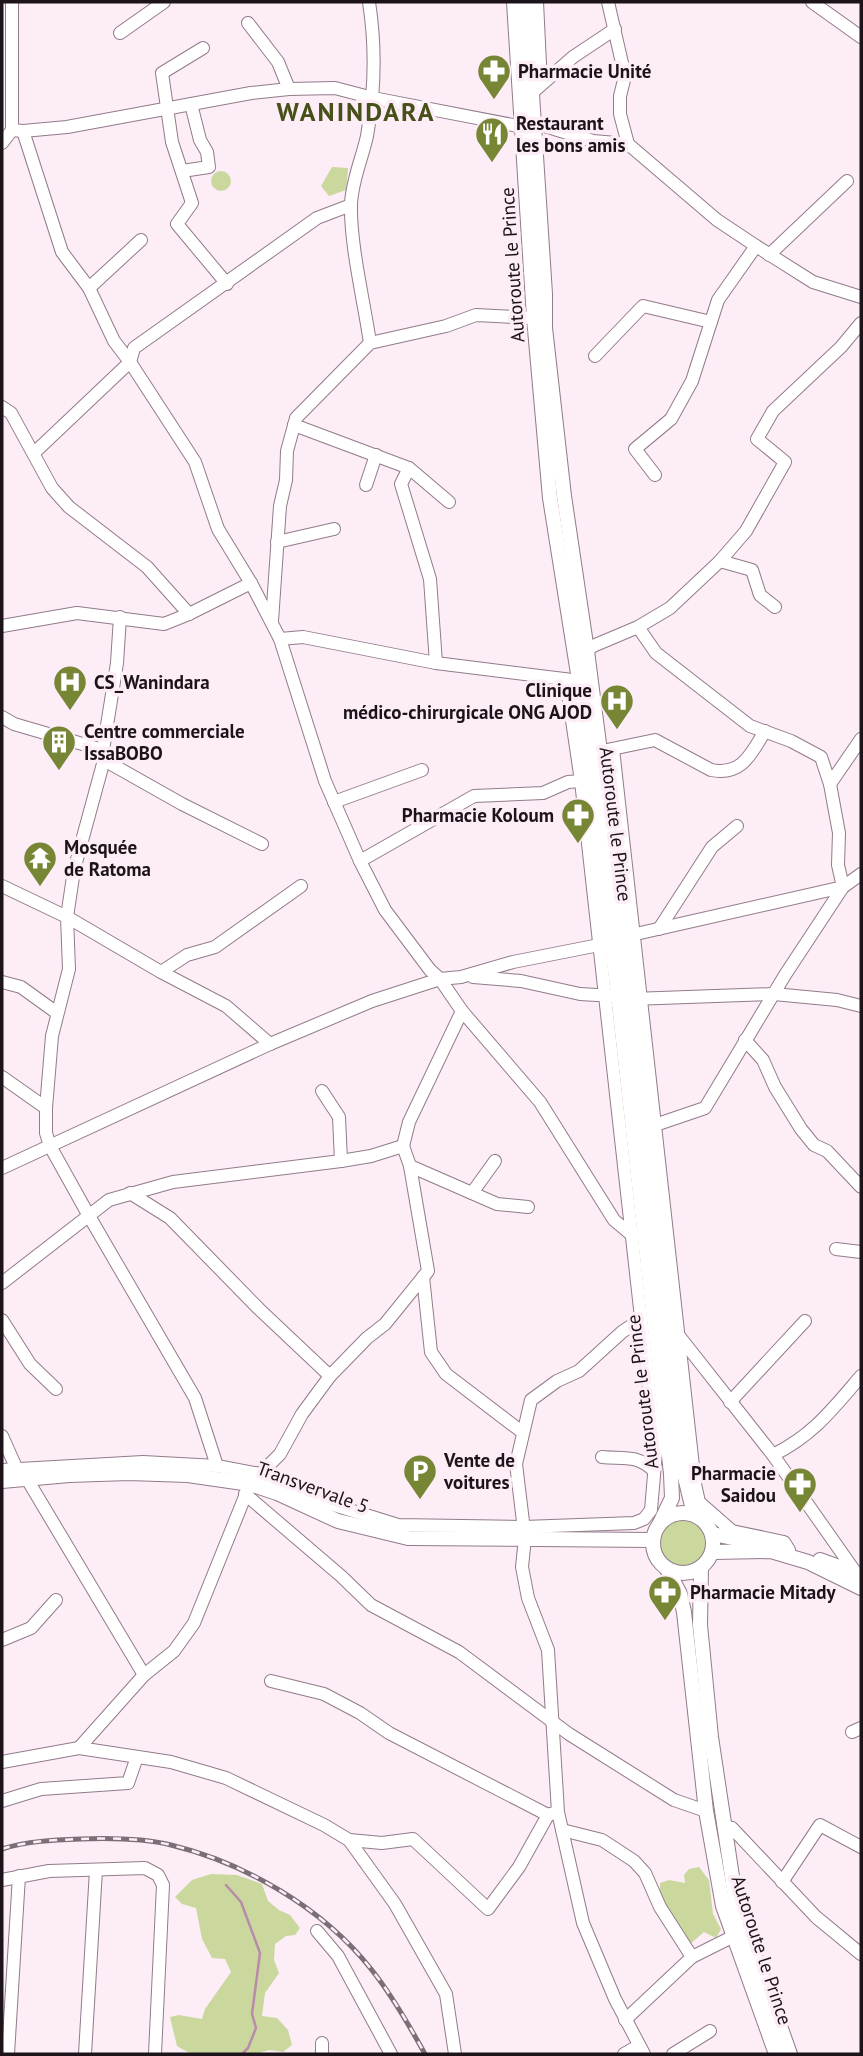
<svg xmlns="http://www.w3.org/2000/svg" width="863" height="2056" font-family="'PT Sans',sans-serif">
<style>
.green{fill:#cad89e}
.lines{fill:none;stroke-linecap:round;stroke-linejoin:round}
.stream{stroke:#ba8aab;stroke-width:2.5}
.minor-casing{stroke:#927b8a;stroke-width:14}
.major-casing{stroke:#927b8a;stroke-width:16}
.minor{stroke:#fff;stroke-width:12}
.major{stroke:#fff;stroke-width:14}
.rail-casing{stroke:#7a6f77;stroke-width:5}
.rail{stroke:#fcedf7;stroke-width:2.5;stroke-dasharray:8;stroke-linecap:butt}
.labels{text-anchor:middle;stroke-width:7;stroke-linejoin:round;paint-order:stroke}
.poi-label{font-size:19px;font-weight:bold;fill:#1c141a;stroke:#fcedf7;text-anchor:start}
.street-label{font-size:19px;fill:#1c141a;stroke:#fcedf7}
.district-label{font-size:26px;font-weight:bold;letter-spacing:2px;fill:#465018;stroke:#fcedf7}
</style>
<rect width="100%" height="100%" fill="#fcedf7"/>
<g class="green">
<polygon points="332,167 348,168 346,190 329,196 321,186"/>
<circle cx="221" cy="181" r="10"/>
<circle cx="685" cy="1544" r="25"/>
<polygon points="699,1867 709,1880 713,1914 721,1929 716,1938 704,1932 689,1945 660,1897 660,1883 669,1880 685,1883 684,1875 689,1869"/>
<polygon points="211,1874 237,1875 262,1884 268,1901 279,1910 290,1915 300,1928 295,1935 286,1936 275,1944 274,1960 279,1973 265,1993 262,2016 277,2018 288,2030 292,2045 283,2052 269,2050 256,2054 191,2054 177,2046 170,2017 179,2015 202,2019 205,2009 231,1972 225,1959 212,1958 202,1939 196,1908 182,1904 175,1897 192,1880"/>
</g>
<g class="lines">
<polyline class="stream" points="226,1885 241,1902 260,1953 252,2014 256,2028 248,2048 242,2054"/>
<g class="minor-casing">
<g id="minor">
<path d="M369,2C376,47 375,91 367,136C362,159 352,180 351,204C350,245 364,301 370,343"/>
<polyline points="537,2 541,84"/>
<polyline points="608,2 625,76 620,96 620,114 628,144"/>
<polyline points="812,2 861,37"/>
<polyline points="248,23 278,62 289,89"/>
<polyline points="120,33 164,2"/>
<polyline points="203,48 162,73 172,142 192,203 177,224 227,284"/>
<polyline points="533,92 573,57 615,29"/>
<polyline points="535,123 593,141 628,144 717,220 756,246 813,282 861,297"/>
<polyline points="12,130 23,131 67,127 251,93 289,89 335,88 373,98 523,127"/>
<polyline points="23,131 62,252 89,288 114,341 130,362 195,462 218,529 251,583 280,639 325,781 360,861 385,910 430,970 440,979 462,1011 540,1102 614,1220 633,1236"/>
<polyline points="2,143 12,130 12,2"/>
<polyline points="182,171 209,167 207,152 200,140 191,104"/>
<polyline points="769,255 847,181"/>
<polyline points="89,288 141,240"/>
<polyline points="595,356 643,306 711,322"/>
<polyline points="2,407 11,413 52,488 69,507 147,567 189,614"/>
<polyline points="294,425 409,468 449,502"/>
<polyline points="34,453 130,362 134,348 317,218 351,205"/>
<polyline points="409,468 401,484 430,579 436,663"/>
<polyline points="655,475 635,449 671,419 692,381 718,300 756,246"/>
<polyline points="366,485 376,455"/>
<polyline points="277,542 334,529"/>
<polyline points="720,561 752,570 760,595 775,607"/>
<polyline points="120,617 117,663 103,750 104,760 74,870 67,917 69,969 52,1036 46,1108 46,1133 50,1146 89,1216 195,1398 217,1466"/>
<polyline points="272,621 280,506 286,480 287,451 296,418 370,343 446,326 476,315 534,318"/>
<polyline points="2,626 77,613 164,624 189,614 251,583"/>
<polyline points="638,627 656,653 750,726 791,741 821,757 830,784"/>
<polyline points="280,639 303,637 436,663 572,680"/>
<polyline points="587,651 593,646 638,627 670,608 720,561 746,531 785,462 757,439 773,411 841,347 861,323"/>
<polyline points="2,717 14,724 103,750"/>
<polyline points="613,749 695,1484 699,1502 732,1531 784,1542 789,1550"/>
<path d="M607,750L655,740L711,770C742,776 751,754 765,731"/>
<polyline points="104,760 182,804 262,844"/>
<polyline points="334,802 422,770"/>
<polyline points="360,861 474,796 543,793 568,782 581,781"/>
<polyline points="2,886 67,917 161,972 226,1006 270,1044"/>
<polyline points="659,929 712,847 737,826"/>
<polyline points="627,936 843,887 838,865 839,833 830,784 861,739"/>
<polyline points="161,972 187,955 215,947 301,886"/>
<polyline points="473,977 521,981 580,994 614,996"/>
<polyline points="2,982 21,987 57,1013"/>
<polyline points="632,999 774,994 837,1000 861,1006"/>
<polyline points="745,1040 763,1060 775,1087 801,1129 814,1145 827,1151 861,1187"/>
<polyline points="2,1077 46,1108"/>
<polyline points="322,1091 339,1117 341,1161"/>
<polyline points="655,1125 705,1108 785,975 843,887 861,874"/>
<polyline points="410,1166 497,1204 528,1207"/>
<polyline points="2,1168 270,1044 372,1001 440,979 461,977 513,962 604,944"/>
<polyline points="130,1193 170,1218 259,1309 330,1376"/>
<polyline points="472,1193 495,1161"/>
<polyline points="836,1249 861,1252"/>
<polyline points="423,1277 431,1352 446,1374 522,1432"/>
<polyline points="2,1283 109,1200 173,1182 341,1161 371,1156 403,1146 409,1122 462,1011"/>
<polyline points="641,1319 622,1332 579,1371 557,1381 531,1400 516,1464 525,1538 522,1567 528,1598 548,1650 558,1812 583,1923 615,1999 644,2054"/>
<polyline points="2,1320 30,1364 56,1389"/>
<polyline points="679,1336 773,1455 856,1573"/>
<polyline points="730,1402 805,1321"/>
<polyline points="2,1436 19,1474"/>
<path d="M773,1455C813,1435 832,1410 861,1376"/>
<path d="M602,1457C623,1459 637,1454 654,1471"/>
<polyline points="2,1470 143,1462 217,1466 260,1474 324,1502 398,1525 524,1527 634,1523 644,1519 651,1510 656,1452 581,781 566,680"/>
<polyline points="27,1479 144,1675"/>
<polyline points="245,1494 341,1576 371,1605 459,1652 569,1734 674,1800 706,1811"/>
<polyline points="2,1640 31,1628 56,1600"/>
<polyline points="271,1681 324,1694 360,1713 389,1733 548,1815"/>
<polyline points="852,1732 861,1728"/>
<polyline points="79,1748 144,1675 174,1651 194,1623 250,1484 280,1454 302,1414 330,1376 367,1338 385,1324 428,1271 410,1166 403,1146"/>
<polyline points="2,1762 79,1748 171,1762 226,1778 324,1825 349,1840 395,1904 446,1994 455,2054"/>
<polyline points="2,1801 41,1789 128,1783 137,1757"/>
<polyline points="726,1827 732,1828 816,1917 861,1954"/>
<polyline points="562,1830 602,1840 634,1861 645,1873 660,1907 692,1957"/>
<polyline points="349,1840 382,1843 413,1839 488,1909 519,1867 548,1815 554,1813"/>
<polyline points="2,1880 49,1871 145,1868 158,1875 163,1885 155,2054"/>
<polyline points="782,1882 820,1825 861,1847"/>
<polyline points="317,1931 338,1956 391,2054"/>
<polyline points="625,2020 692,1957 734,1936"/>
<polyline points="8,2054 19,1876"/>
<polyline points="85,2054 96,1870"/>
<polyline points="322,2054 322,2043"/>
<polyline points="624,2054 638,2046"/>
<polyline points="673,2054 710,2031"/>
</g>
</g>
<g class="major-casing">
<g id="major">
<polyline points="514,2 534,318 550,498 579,680 618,995 671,1474 672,1498 660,1523"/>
<polyline points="526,2 545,294 545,328 564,496 587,651 624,937 684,1473 694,1514"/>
<polyline points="2,1481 69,1475 129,1473 188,1475 250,1484 277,1493 338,1521 408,1538 653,1540"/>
<circle cx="683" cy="1543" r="30"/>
<polyline points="713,1534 767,1545"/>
<polyline points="713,1552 771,1551 808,1562 861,1588"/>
<polyline points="820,1560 861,1575"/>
<polyline points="701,1568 700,1625 711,1737 736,1903 790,2054"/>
<polyline points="667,1569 680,1594 684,1612 706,1811 723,1906 776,2054"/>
</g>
</g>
<use href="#minor" class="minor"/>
<use href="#major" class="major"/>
<g class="rail-casing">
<path id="rail" d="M2,1849C27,1841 54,1840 81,1839C110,1838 142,1838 171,1845C245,1863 323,1908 371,1969C392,1995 409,2025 425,2054"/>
</g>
<use href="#rail" class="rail"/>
</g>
<defs>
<g id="pharmacy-pin" transform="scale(1.75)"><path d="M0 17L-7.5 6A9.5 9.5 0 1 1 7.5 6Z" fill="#768635" stroke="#fcedf7"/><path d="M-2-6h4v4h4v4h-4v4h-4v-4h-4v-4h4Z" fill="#fff"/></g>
<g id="restaurant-pin" transform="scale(1.75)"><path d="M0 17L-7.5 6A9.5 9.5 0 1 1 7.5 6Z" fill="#768635" stroke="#fcedf7"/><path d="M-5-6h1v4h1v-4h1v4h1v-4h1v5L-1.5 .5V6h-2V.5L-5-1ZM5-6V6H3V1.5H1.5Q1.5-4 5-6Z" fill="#fff"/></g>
<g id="hospital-pin" transform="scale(1.75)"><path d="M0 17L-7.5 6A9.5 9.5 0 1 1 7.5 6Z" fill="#768635" stroke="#fcedf7"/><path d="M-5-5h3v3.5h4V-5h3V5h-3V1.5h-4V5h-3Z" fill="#fff"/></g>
<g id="building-pin" transform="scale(1.75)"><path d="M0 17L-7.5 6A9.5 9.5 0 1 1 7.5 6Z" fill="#768635" stroke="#fcedf7"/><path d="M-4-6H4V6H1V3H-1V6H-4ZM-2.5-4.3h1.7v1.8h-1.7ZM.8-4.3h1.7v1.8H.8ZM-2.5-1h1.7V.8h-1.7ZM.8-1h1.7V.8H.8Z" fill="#fff"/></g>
<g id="temple-pin" transform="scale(1.75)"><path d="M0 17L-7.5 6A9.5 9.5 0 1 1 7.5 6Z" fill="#768635" stroke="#fcedf7"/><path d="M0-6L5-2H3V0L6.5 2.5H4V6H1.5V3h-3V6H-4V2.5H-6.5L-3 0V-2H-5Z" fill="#fff"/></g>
<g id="parking-pin" transform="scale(1.75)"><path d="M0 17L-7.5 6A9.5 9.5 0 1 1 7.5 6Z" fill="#768635" stroke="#fcedf7"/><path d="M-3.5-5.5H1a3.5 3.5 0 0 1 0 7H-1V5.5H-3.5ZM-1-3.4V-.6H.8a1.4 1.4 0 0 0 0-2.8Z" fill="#fff"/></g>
</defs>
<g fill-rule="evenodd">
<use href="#pharmacy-pin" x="494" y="71"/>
<use href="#restaurant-pin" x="492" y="134"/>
<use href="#hospital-pin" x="70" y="682"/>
<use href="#hospital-pin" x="617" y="701"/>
<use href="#building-pin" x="59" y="742"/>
<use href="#pharmacy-pin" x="578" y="815"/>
<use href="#temple-pin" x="40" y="858"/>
<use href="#parking-pin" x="420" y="1471"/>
<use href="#pharmacy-pin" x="800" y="1484"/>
<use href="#pharmacy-pin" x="665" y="1592"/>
</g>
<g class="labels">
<g class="poi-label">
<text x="518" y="78">Pharmacie Unité</text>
<text x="516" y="130">Restaurant<tspan x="516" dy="22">les bons amis</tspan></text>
<text x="94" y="689">CS_Wanindara</text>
<text x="592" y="697" text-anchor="end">Clinique<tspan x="592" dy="22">médico-chirurgicale ONG AJOD</tspan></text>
<text x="84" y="738">Centre commerciale<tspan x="84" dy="22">IssaBOBO</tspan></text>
<text x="554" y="822" text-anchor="end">Pharmacie Koloum</text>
<text x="64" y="854">Mosquée<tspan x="64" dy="22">de Ratoma</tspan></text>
<text x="444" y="1467">Vente de<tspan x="444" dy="22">voitures</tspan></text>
<text x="776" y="1480" text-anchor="end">Pharmacie<tspan x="776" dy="22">Saidou</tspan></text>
<text x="690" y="1599">Pharmacie Mitady</text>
</g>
<g class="street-label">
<text transform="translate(512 265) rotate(-94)" y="7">Autoroute le Prince</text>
<text transform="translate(616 824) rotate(83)" y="7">Autoroute le Prince</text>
<text transform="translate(642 1392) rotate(-97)" y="7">Autoroute le Prince</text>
<text transform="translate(313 1487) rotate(20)" y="7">Transvervale 5</text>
<text transform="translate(762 1950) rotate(72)" y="7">Autoroute le Prince</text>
</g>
<g class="district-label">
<text x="356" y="121">WANINDARA</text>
</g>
</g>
<rect width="863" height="2056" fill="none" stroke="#1c141a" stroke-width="7"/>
</svg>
